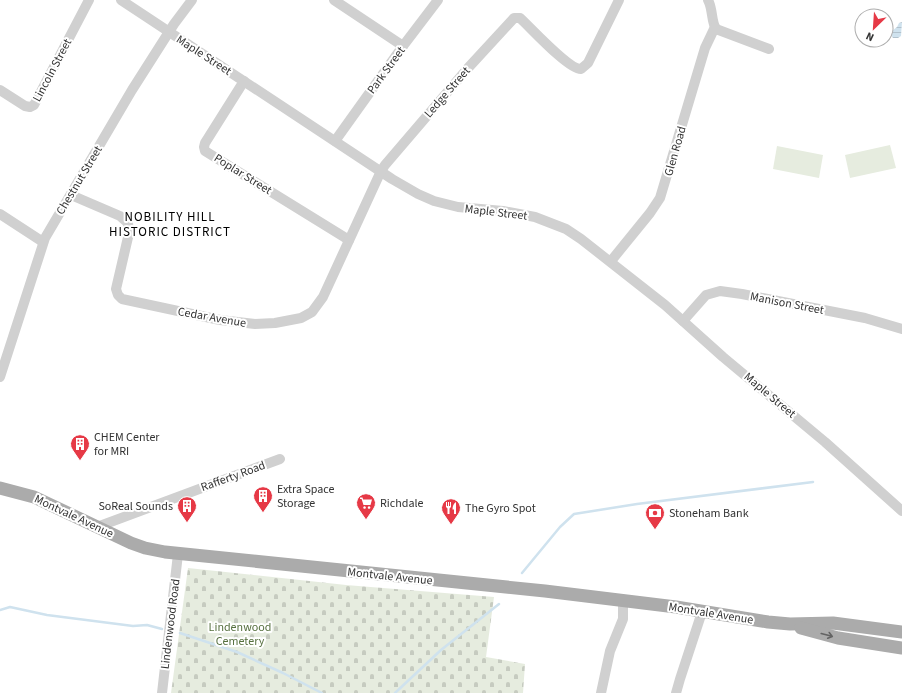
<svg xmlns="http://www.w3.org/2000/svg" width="902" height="693" font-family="'Source Sans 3',sans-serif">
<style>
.cemetery{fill:url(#cemetery-stones)}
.garden{fill:#e6ecdf}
.water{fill:url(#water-rules)}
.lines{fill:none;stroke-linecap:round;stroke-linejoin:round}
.stream{stroke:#cfe2ee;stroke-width:2.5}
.minor{stroke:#d0d0d0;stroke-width:10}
.major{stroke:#ababab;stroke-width:13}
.oneway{stroke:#636363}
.labels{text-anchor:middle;stroke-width:4;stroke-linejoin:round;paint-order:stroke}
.street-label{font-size:12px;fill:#333;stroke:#fff}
.poi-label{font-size:12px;fill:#333;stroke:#fff;text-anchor:start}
.park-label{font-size:12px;fill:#56703f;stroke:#fff}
.neighbourhood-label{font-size:13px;letter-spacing:1px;fill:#000;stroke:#fff}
</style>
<defs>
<pattern id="cemetery-stones" width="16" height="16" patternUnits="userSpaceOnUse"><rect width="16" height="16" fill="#e6ecdf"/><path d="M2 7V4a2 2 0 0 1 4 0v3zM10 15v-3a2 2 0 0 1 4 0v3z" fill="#c6cbc0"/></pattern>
<pattern id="water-rules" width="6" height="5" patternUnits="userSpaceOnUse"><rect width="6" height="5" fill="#cfe2ee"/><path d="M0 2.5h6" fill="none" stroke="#b2c2cd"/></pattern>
</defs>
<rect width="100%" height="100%" fill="#fff"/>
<polygon class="cemetery" points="188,568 346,585 494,597 486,657 525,664 523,693 171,693"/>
<g class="garden">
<polygon points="890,145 896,168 850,178 845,155"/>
<polygon points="777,146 823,155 819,178 773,169"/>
</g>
<polygon class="water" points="902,22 901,36 898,38 893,38 891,35 892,31 897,27 899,23"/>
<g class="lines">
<g class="stream">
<polyline points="522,573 560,527 574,514 637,504 813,482"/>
<polyline points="0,610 10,607 47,615 133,626 147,625 162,629"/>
<polyline points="180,633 237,652 283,673 322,693"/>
<polyline points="395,693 441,650 499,604"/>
</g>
<g class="minor">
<polyline points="121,0 392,179 418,194 434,201 458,207 503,211 535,217 566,229 581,239 665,305 723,357 825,442 902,511"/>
<polyline points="334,0 403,46"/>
<path d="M708,0C713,9 711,21 716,29L769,49"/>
<polyline points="244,81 205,143 204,147 205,151 349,240"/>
<polyline points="0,90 25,106 30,107 34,105 89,0"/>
<polyline points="335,141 403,46 438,0"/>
<path d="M71,195L120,216L128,223L129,233L116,289L118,295L122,299L220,320L255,324L275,323L301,318L312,312L323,297L381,171L385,165L468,68L514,18H520C531,28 569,70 581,69L588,63L619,0"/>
<polyline points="0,214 43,242"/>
<polyline points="611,261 650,213 660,198 705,48 715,27"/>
<polyline points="683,321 706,295 720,291 742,294 865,318 902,329"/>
<polyline points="0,377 45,238 132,90 174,24 192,0"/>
<polyline points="97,527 280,459"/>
<polyline points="162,693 178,554"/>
<polyline points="601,693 610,651 623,619 623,601"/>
<polyline points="676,693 680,679 702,612"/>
</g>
<g class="major">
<polyline points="0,488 34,497 131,543 145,548 165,552 545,591 676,607 768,622 790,624 833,623 902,632"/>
<polyline points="801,628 838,638 902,648"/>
</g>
</g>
<defs><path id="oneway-shaft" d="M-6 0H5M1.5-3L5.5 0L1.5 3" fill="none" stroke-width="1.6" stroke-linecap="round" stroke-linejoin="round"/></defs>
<use class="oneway" href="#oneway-shaft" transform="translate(827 635) rotate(15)"/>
<defs>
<g id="building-pin" transform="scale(1)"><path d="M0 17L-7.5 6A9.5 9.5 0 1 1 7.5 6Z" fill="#e63946" stroke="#fff"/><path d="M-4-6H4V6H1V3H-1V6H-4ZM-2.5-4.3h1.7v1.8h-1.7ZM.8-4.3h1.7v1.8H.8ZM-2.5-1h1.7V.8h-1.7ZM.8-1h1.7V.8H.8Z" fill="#fff"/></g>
<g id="supermarket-pin" transform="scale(1)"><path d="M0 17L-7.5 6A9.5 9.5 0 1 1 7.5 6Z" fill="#e63946" stroke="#fff"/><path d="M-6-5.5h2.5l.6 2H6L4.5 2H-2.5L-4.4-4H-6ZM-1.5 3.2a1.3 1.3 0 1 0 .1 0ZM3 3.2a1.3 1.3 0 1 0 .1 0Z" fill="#fff"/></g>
<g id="restaurant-pin" transform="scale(1)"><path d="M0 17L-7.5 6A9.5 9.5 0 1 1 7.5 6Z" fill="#e63946" stroke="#fff"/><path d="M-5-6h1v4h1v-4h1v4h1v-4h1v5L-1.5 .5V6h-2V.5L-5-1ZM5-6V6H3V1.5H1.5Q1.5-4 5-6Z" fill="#fff"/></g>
<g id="bank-pin" transform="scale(1)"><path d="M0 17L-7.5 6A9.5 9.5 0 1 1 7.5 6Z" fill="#e63946" stroke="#fff"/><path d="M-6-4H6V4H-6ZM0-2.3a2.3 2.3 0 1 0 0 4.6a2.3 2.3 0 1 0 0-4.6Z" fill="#fff"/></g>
</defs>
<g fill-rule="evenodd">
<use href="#building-pin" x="80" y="444"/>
<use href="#building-pin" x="263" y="496"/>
<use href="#supermarket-pin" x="366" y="503"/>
<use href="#building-pin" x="187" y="506"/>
<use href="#restaurant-pin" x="451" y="508"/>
<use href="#bank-pin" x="655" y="513"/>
</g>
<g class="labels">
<g class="street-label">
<text transform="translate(204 55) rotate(33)" y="4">Maple Street</text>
<text transform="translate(52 70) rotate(-62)" y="4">Lincoln Street</text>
<text transform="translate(386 70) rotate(-54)" y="4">Park Street</text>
<text transform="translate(447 92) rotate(-49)" y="4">Ledge Street</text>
<text transform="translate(675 151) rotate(-74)" y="4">Glen Road</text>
<text transform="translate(243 174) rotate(32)" y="4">Poplar Street</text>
<text transform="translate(79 180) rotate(-59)" y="4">Chestnut Street</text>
<text transform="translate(496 212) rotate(7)" y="4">Maple Street</text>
<text transform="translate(787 303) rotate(11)" y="4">Manison Street</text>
<text transform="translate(212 317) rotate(10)" y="4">Cedar Avenue</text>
<text transform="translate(770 395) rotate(40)" y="4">Maple Street</text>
<text transform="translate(233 476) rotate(-20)" y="4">Rafferty Road</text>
<text transform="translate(74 516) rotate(25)" y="4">Montvale Avenue</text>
<text transform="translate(390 576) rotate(6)" y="4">Montvale Avenue</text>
<text transform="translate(711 613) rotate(9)" y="4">Montvale Avenue</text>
<text transform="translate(170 624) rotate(-83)" y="4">Lindenwood Road</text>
</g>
<g class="poi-label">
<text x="94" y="441">CHEM Center<tspan x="94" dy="14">for MRI</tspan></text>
<text x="277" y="493">Extra Space<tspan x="277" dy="14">Storage</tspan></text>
<text x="380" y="507">Richdale</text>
<text x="173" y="510" text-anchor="end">SoReal Sounds</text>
<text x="465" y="512">The Gyro Spot</text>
<text x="669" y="517">Stoneham Bank</text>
</g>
<g class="park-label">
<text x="240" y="631">Lindenwood<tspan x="240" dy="14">Cemetery</tspan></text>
</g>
<g class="neighbourhood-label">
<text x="170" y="221">NOBILITY HILL<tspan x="170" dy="15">HISTORIC DISTRICT</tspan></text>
</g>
</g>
<g transform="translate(874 28) rotate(205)"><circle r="19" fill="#ffffff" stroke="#adadad"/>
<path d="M0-3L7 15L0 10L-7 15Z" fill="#e63946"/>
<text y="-6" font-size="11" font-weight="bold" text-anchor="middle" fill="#333333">N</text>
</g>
</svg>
